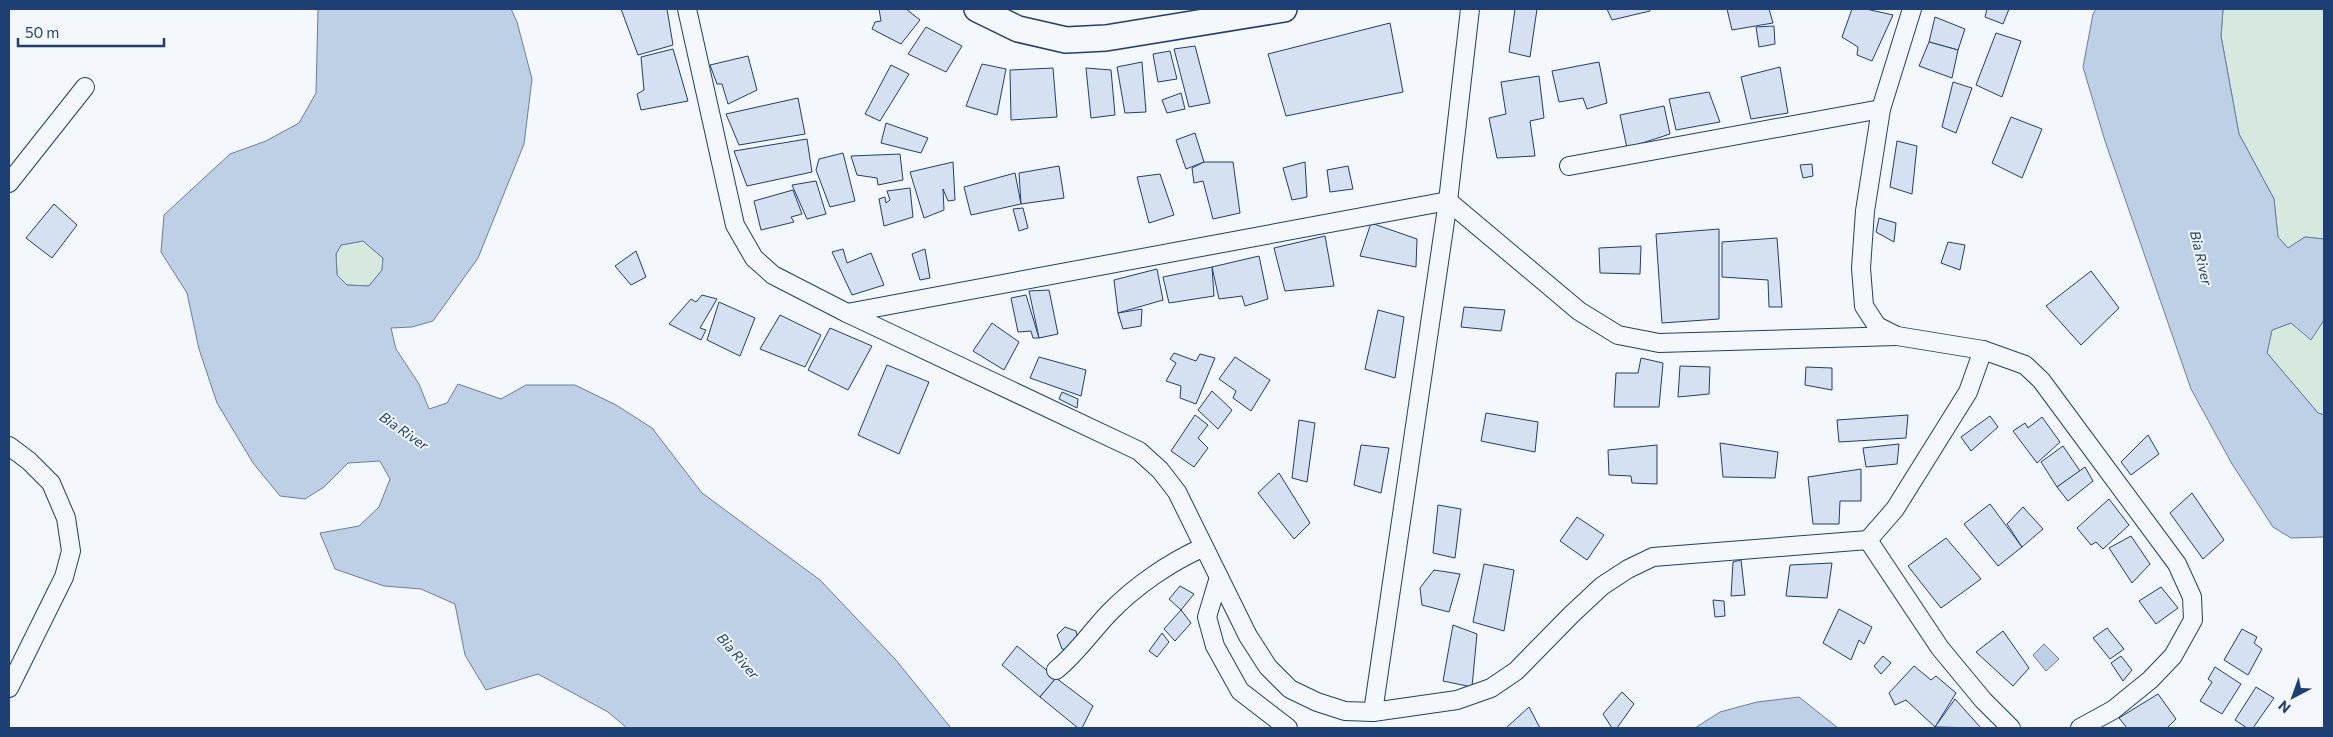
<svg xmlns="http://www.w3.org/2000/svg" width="2333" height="737" font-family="Commissioner,sans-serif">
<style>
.green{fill:#d7e8df;stroke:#687fa3}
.water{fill:#bed0e5;stroke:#687fa3;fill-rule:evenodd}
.building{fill:#d5e0f0;stroke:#1d3f73}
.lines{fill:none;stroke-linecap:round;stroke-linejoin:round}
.street-casing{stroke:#1d3f73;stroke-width:20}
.secondary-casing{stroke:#1d3f73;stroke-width:28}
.street{stroke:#f4f7fb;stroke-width:18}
.secondary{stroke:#f4f7fb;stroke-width:25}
.labels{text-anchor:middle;stroke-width:4;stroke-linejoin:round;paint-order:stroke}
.water-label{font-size:14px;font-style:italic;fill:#1d3f73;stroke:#f4f7fb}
</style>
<rect width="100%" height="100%" fill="#f4f7fb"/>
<g class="green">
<polygon points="2223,9 2324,9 2324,239 2305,237 2288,248 2278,237 2274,199 2239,134 2221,36"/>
<polygon points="363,241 383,258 382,270 369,286 347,285 337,275 336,254 341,245"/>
<polygon points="2324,320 2324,415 2318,413 2267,353 2272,330 2291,323 2311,339"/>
</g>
<g class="water">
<path d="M318,9H511L517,22L532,79L524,144L478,258L433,321L412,327L391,328L396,349L419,384L429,409L447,403L458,384L501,399L526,385H575L616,405L652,428L702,493L820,580L895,659L951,728H627L608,712L538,674L486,690L465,655L455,604L421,589L384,586L335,569L320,533L359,526L379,507L390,479L380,461L348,463L324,487L305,499L280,496L253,463L217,403L199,349L187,293L161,252L164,215L230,154L266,141L299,123L316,93ZM363,241L383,258L382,270L369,286L347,285L337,275L336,254L341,245Z"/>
<polygon points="2096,9 2223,9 2221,36 2239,134 2274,199 2278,237 2288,248 2305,237 2324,239 2324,320 2311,340 2291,323 2272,330 2267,353 2318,413 2324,415 2324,537 2291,538 2273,527 2232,464 2191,389 2105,141 2083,67 2093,14"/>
<polygon points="2044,644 2059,659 2046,671 2033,655"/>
<polygon points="1799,697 1838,728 1695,728 1720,712 1757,702"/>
</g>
<g class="building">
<polygon points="621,9 667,9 673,45 638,55"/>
<polygon points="879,9 906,9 920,20 901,44 872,29 875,22 881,21"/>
<polygon points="1515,9 1537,9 1530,57 1509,52"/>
<polygon points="1607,9 1650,9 1650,11 1612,20"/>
<polygon points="1727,9 1769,9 1773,23 1732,30"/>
<polygon points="1852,9 1866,9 1893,15 1872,61 1857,55 1858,47 1842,37"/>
<polygon points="1987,9 2009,9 2003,24 1985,17"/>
<polygon points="1935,17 1965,29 1958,50 1929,42"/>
<polygon points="1390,23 1403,92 1286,116 1268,54"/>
<polygon points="1774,26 1775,44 1759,47 1756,27"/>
<polygon points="926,27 962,46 946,72 908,54"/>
<polygon points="1996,33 2021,41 2002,97 1976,85"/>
<polygon points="1929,42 1958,50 1952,78 1919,66"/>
<polygon points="1195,46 1210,103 1189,107 1174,49"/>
<polygon points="673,49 688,101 641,110 637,94 644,90 641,57"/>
<polygon points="1170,51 1177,79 1158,82 1153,54"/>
<polygon points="748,56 757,90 728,104 722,84 717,84 710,65"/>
<polygon points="1142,62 1146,112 1125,113 1117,67"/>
<polygon points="1599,62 1607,103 1587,109 1583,98 1559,102 1552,71"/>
<polygon points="982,64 1006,69 997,115 966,106"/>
<polygon points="891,65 909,74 880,121 865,114"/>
<polygon points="1780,67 1788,113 1751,119 1741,77"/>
<polygon points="1053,68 1057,117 1011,120 1010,70"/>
<polygon points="1086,68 1111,70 1115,115 1091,118"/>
<polygon points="1539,76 1544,118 1530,121 1535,156 1497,158 1489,118 1506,114 1501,82"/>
<polygon points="1953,82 1972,88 1956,133 1942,127"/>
<polygon points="1709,92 1720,122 1676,130 1669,99"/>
<polygon points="1181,93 1185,109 1167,113 1162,100"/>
<polygon points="798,98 805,134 739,145 726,114"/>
<polygon points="1664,106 1670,134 1627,148 1620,115"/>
<polygon points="2011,117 2042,129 2022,178 1992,163"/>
<polygon points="886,123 928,138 921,153 881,143"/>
<polygon points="1195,133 1204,162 1186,169 1176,140"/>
<polygon points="807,139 812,172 747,186 734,151"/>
<polygon points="1897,141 1917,146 1912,194 1890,187"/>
<polygon points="843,153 855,201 830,207 816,170 819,159"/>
<polygon points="900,154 903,180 878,185 877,178 857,175 851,156"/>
<polygon points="953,162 955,200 948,201 943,189 944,210 924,218 910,172"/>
<polygon points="1204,162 1233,162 1240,213 1213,219 1203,181 1194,183 1192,168"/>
<polygon points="1305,162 1307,197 1292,200 1283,168"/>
<polygon points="1812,164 1813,176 1803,178 1800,165"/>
<polygon points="1059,166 1064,198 1021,204 1019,173"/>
<polygon points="1348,166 1353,189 1330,192 1327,170"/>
<polygon points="1015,173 1021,204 971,215 964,187"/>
<polygon points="1160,174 1174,215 1149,223 1137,177"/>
<polygon points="816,181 826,214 807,219 792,185"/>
<polygon points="910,188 913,217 884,226 879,199 885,197 886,203 890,200 887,191"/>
<polygon points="793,190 802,214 791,217 794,222 761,230 754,201"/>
<polygon points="54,204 77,225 52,258 26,238"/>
<polygon points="1023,208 1028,228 1019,231 1013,209"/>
<polygon points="1879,218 1896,223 1894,242 1876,232"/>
<polygon points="1371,223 1417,239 1416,267 1360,256"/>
<polygon points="1719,229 1719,319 1662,323 1656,234"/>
<polygon points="1325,236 1334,286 1285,291 1274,248"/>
<polygon points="1777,238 1782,307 1769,307 1768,280 1722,277 1722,242"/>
<polygon points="1948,242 1965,245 1960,270 1941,263"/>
<polygon points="1641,246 1640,274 1600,273 1599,248"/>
<polygon points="843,249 847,263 871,253 884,285 852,295 832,252"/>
<polygon points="925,249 930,278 920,280 912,254"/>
<polygon points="636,251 646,277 631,285 615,266"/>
<polygon points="1259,256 1268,299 1245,306 1242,296 1219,299 1212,267"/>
<polygon points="1212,267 1214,296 1169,303 1163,277"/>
<polygon points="1157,269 1163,300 1118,313 1114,280"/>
<polygon points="2091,271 2119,308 2081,345 2046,306"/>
<polygon points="1049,290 1058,334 1039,338 1029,291"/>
<polygon points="702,295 717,299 700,328 706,330 701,340 669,324 691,299 696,302"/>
<polygon points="1026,295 1039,338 1033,338 1031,331 1018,332 1011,298"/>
<polygon points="719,302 755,318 740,356 707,340"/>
<polygon points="1464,307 1505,310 1501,331 1461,327"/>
<polygon points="1142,309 1141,326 1123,329 1118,313"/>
<polygon points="1378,310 1404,317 1395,378 1365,369"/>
<polygon points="780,315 821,335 805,367 760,349"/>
<polygon points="992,323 1019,342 1004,370 973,351"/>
<polygon points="830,328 872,346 848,390 808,370"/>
<polygon points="1174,353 1196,361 1200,354 1215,358 1196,404 1180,398 1181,386 1166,381 1176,363 1170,359"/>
<polygon points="1039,357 1086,370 1081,396 1030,378"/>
<polygon points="1235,357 1270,380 1251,411 1233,398 1236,391 1219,379"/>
<polygon points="1641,358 1663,363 1659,407 1614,407 1616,373 1638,373"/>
<polygon points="887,365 929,382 899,454 858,435"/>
<polygon points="1680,366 1710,367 1709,394 1678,397"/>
<polygon points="1806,367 1832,368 1832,390 1805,385"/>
<polygon points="1212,391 1232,410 1218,429 1198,410"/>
<polygon points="1062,392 1078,399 1077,408 1059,399"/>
<polygon points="1486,413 1538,422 1535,452 1481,441"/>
<polygon points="1195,415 1208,425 1198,438 1208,448 1194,467 1171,451"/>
<polygon points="1908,415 1906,438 1839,442 1837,420"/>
<polygon points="1990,416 1998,427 1971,451 1961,437"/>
<polygon points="2042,417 2060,442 2037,463 2013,431 2025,423 2028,428"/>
<polygon points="1299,420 1315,423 1307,482 1292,478"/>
<polygon points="2148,435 2159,454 2131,475 2121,462"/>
<polygon points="1720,443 1778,452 1775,478 1723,477"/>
<polygon points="1899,444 1897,464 1866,467 1863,448"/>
<polygon points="1361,445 1389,448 1381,493 1354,485"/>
<polygon points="1657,445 1657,484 1632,483 1631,476 1609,475 1608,450"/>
<polygon points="2063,446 2080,471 2057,487 2041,462"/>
<polygon points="2085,467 2093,481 2068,501 2057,487"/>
<polygon points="1861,469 1861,501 1840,501 1839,524 1813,524 1808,477"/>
<polygon points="1279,473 1310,523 1294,539 1258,493"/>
<polygon points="2192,493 2224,540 2203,559 2170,513"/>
<polygon points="2109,499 2129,525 2103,549 2096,542 2091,545 2077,528"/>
<polygon points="1990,504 2022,547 1998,566 1964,524"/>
<polygon points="1438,505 1461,509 1455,558 1433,553"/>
<polygon points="2023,507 2043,529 2022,547 2007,524"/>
<polygon points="1577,517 1604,535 1587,560 1560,541"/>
<polygon points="2131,536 2150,564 2132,583 2109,548"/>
<polygon points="1946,538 1981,579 1941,608 1908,566"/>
<polygon points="1741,560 1745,595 1731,596 1733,562"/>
<polygon points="1832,563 1827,598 1786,596 1790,565"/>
<polygon points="1484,564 1514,570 1504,631 1473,622"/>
<polygon points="1434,570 1460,574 1449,612 1422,605 1420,588"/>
<polygon points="1180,586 1194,594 1181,610 1169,599"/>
<polygon points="2161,587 2178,608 2156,624 2139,601"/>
<polygon points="1713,600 1724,601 1725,616 1715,617"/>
<polygon points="1839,609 1872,627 1864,644 1859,640 1851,660 1823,643"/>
<polygon points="1181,610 1191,623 1175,641 1164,629"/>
<polygon points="1453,625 1477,634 1472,687 1443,681"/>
<polygon points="1065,627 1076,631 1078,640 1071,651 1062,649 1057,635"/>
<polygon points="2107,628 2124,649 2110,659 2093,638"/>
<polygon points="2242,629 2257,637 2254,643 2262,649 2248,675 2224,660"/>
<polygon points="2003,631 2029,668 2013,686 1976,652"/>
<polygon points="1162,633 1169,642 1157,657 1149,651"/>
<polygon points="1017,646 1056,678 1040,697 1002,665"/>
<polygon points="1883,656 1891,663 1881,674 1874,666"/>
<polygon points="2121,656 2132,670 2123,681 2111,663"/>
<polygon points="1914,666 1931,680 1936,676 1956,693 1935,727 1906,700 1895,705 1889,693"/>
<polygon points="2215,667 2241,684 2222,714 2200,701 2212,682 2208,679"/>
<polygon points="1056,678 1093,706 1082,728 1078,728 1040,697"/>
<polygon points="2256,687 2274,698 2253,728 2247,728 2235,720"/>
<polygon points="1622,692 1634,704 1617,728 1612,728 1603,714"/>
<polygon points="2158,694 2176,719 2167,728 2127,728 2119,718"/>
<polygon points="1955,699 1981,728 1935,727"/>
<polygon points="1529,707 1540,728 1506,728"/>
</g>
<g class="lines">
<g class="street-casing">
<g id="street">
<polyline points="687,9 735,225 754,258 773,275 847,313 1139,451 1160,470 1177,492 1248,636 1268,667 1290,689 1317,702 1345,711 1373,712 1457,700 1491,688 1516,671 1572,614 1602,586 1628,569 1653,557 1868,540 1940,648 1983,700 2011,728"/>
<polyline points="1912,9 1881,109 1865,211 1861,268 1864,306 1877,326 1897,336 1983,350 2025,365 2041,380 2177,564 2192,597 2193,620 2173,656 2150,680 2113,710 2080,728"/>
<polyline points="1569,166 1881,109"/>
<polyline points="9,183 85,87"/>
<polyline points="847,313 1448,201 1579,311 1618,335 1659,343 1897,336"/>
<polyline points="9,446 29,461 51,483 66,518 71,551 64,577 9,688"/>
<polyline points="1868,540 1895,509 1968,392 1983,350"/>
<polyline points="1219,577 1207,617 1215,646 1240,691 1288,728"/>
<path d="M1056,670C1076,654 1091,632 1109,613C1135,586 1170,562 1204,547"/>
<polyline points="1373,712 1448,201 1470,9"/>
</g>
</g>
<g class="secondary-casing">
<polyline id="secondary" points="977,9 1018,29 1066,40 1106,38 1284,9"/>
</g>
<use href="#street" class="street"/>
<use href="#secondary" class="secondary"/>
</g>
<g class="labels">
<g class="water-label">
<text transform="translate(2201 258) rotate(77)" y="5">Bia River</text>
<text transform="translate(404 431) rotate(35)" y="5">Bia River</text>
<text transform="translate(738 656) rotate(49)" y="5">Bia River</text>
</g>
</g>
<rect width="2333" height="737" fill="none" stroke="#1d3f73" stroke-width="20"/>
<g transform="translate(2293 697) rotate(221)" stroke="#f4f7fb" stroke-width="4" paint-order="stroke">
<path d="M0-4L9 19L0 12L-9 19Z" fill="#1d3f73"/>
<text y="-8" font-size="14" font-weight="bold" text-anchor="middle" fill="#1d3f73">N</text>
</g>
<path d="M18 38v8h146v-8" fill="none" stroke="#1d3f73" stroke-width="2.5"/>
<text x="25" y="38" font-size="15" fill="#1d3f73" stroke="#f4f7fb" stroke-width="4" paint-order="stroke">50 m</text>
</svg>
